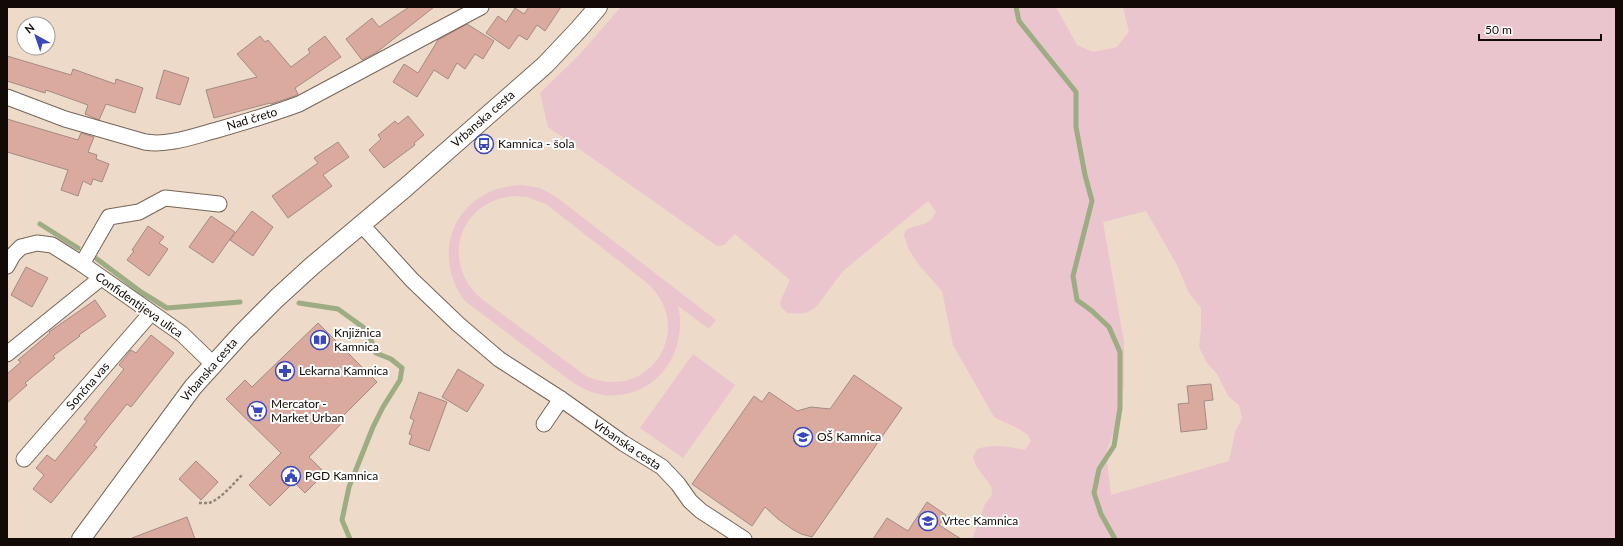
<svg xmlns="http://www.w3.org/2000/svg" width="1623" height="546" font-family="Lato,sans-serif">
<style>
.green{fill:#ebc5ce;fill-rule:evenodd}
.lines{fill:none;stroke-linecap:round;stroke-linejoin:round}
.stream{stroke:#9dac82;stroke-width:5}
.building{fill:#dbaa9f;stroke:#a38a85}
.minor-casing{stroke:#766557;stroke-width:17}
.tertiary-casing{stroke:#766557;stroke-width:20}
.path{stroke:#938479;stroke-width:2.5;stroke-dasharray:3 2;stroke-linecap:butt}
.minor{stroke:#fff;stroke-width:15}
.tertiary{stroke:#fff;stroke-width:18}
.labels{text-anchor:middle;stroke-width:4;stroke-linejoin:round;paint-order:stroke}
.street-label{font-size:12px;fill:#110a06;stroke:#fff}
.poi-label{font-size:12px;fill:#110a06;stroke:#fff;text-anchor:start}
</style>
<rect width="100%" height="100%" fill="#eedac9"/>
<g class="green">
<path d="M621,7H1056L1077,45L1093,52L1117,47L1129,32L1123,7H1616V539H972L985,504L992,495L991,486L976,466L973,457L977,449C994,444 1008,446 1025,450L1031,441L1028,435L1019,429L994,417L953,345L942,291L919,265L909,250L904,235L906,230C919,223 929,227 936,212L928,201L843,271L816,307C806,315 799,314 787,313L781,307L780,302L790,280L735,234L724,245L717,246L548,127L540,93L580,54ZM1146,211L1177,265L1189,293L1201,308V327L1199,347L1207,363L1217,374L1228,396L1239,405L1242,418L1235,432L1229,461L1111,495L1106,453L1116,426L1124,387V342L1103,222Z"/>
<path d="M523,185L540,188L555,196L716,320L709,329L678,306C689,353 655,401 603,395C591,393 582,388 572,382L465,301C427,250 459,186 523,185ZM512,196L527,197L546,204L647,283C698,329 648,404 586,376L483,300C440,265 457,203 512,196Z"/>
<polygon points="693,354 735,385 683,458 640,428"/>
</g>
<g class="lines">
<g class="stream">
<polyline points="1016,7 1019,21 1076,92 1076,127 1085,175 1092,201 1073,276 1077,300 1092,311 1109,327 1120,352 1120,408 1114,446 1099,469 1094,493 1101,514 1115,539"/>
<polyline points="40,224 78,248"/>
<polyline points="97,259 141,292 167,308 240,302"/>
<polyline points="299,303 338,309 367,330 376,353 391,359 402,368 400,380 383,407 373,427 349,487 342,520 350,539"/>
</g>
</g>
<g class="building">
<polygon points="409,7 434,7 377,52 362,60 346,39 372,18 379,27"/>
<polygon points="529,7 561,7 545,31 537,25 527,40 519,35 509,49 486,33 498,16 506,22 515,8 524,14"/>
<polygon points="467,24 494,41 483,59 475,54 465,69 457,63 448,79 434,70 417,97 393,82 404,64 418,73 438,40"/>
<polygon points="260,36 265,42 268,40 291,67 310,53 308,49 325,36 341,57 295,88 298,94 295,96 271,104 270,103 214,118 206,90 257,77 237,54"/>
<polygon points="7,56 71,75 73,69 115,84 116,79 143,88 135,113 106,104 99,120 85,114 88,105 46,90 45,93 7,81"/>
<polygon points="164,70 189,78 180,105 156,98"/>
<polygon points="408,116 424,135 414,143 415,145 384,168 369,150 381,139 378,135 395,121 398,124"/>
<polygon points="7,119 78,140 81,133 94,137 88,152 97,155 96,159 109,164 102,182 93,179 91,185 83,181 78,196 61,190 68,170 7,152"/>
<polygon points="338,142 349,157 323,175 332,186 288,218 272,196 318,163 314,158"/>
<polygon points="252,211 273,227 253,256 230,240"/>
<polygon points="211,216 235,232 213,263 189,247"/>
<polygon points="148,226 164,237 159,243 168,249 149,276 127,260 134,251 132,250"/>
<polygon points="26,267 48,278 32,307 11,295"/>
<polygon points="95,300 106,316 79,335 80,336 53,356 55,358 25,383 27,385 7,403 7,374 21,362 18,360 50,333 49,332"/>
<polygon points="318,323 377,382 342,417 345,420 309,457 325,473 305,493 294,482 270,506 249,485 281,453 226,399 245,380 252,387"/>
<polygon points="151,335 174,353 131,407 127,404 94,445 97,447 51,503 33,489 44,475 36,468 47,455 55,461 87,421 84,419 124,369 119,365 131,350 136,353"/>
<polygon points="458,369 484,385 467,412 442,397"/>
<polygon points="854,375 902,408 812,537 801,534 792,529 778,519 765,507 752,526 692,484 754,396 762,402 769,392 797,411 811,407 830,409"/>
<polygon points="1211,384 1213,400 1204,401 1207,429 1181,432 1178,404 1189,403 1187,386"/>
<polygon points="419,392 447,402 429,451 409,444 412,435 409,434 414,420 410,418"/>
<polygon points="196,461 218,482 201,500 179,479"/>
<polygon points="927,502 946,515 939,525 961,539 873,539 887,518 908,531"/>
<polygon points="187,517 195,539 132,539 132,538"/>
</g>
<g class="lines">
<g class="minor-casing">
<g id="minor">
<path d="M7,97L65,119L145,142C169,146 194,136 217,130C245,122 272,114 299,104L481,7"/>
<polyline points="361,224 412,280 458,324 499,359 561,399 623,443 662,467 678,484 690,501 701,511 744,539"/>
<polyline points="82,264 109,217 139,212 165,198 219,204"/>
<polyline points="7,266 13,255 21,247 37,243 52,245 82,264 182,334 213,364"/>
<polyline points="7,354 101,278"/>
<polyline points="544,424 561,399"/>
<polyline points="24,459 151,313"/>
</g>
</g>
<g class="tertiary-casing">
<polyline id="tertiary" points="81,539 193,387 242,333 277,298 312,266 405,188 545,65 579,29 598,7"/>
</g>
<path class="path" d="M199,503C202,503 206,503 209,503C221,499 234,483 243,474"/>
<use href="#minor" class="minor"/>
<use href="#tertiary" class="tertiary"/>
</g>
<defs>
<g id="bus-ring" transform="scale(1)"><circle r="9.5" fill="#fff" stroke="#3949bb" stroke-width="1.5"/><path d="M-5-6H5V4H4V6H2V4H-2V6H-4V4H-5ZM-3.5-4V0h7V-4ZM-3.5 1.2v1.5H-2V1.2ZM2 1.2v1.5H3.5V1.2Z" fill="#3949bb"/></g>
<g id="library-ring" transform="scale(1)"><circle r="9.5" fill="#fff" stroke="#3949bb" stroke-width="1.5"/><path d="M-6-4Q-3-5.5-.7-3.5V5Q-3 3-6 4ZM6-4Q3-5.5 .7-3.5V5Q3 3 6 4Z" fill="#3949bb"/></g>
<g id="pharmacy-ring" transform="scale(1)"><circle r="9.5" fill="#fff" stroke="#3949bb" stroke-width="1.5"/><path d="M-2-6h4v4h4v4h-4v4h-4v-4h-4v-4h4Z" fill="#3949bb"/></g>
<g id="supermarket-ring" transform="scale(1)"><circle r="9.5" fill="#fff" stroke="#3949bb" stroke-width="1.5"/><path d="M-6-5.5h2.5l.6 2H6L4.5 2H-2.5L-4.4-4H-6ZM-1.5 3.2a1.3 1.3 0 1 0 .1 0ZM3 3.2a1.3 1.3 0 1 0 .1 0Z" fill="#3949bb"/></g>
<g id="school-ring" transform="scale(1)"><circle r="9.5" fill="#fff" stroke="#3949bb" stroke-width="1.5"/><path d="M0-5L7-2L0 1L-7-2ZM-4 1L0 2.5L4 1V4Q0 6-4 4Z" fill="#3949bb"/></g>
<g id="civic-ring" transform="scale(1)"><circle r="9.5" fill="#fff" stroke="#3949bb" stroke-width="1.5"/><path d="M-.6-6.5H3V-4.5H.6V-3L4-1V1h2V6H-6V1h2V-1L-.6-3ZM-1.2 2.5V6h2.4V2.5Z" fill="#3949bb"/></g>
</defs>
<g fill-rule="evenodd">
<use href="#bus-ring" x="484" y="144"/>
<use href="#library-ring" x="320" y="340"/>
<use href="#pharmacy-ring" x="285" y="371"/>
<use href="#supermarket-ring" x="257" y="411"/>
<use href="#school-ring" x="803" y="437"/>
<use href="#civic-ring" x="291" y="476"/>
<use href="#school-ring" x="928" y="521"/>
</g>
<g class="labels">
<g class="street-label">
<text transform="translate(252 119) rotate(-17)" y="4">Nad čreto</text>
<text transform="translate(483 119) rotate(-41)" y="4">Vrbanska cesta</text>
<text transform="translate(139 305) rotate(35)" y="4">Confidentijeva ulica</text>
<text transform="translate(209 370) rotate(-49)" y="4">Vrbanska cesta</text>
<text transform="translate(88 386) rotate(-49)" y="4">Sončna vas</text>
<text transform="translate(627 445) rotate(34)" y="4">Vrbanska cesta</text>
</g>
<g class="poi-label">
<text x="498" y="148">Kamnica - šola</text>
<text x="334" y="337">Knjižnica<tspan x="334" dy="14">Kamnica</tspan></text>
<text x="299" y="375">Lekarna Kamnica</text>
<text x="271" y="408">Mercator -<tspan x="271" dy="14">Market Urban</tspan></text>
<text x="817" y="441">OŠ Kamnica</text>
<text x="305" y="480">PGD Kamnica</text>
<text x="942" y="525">Vrtec Kamnica</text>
</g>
</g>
<rect width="1623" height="546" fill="none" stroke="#110a06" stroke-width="16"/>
<g transform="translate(36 36) rotate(320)"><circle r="19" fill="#ffffff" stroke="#a09d9b"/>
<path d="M0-3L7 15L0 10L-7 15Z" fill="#3949bb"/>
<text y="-6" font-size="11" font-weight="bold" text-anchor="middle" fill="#110a06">N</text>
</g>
<path d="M1479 34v6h122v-6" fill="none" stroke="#110a06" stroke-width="2"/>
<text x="1485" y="34" font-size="12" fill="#110a06" stroke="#ffffff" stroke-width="3" paint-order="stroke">50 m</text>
</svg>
